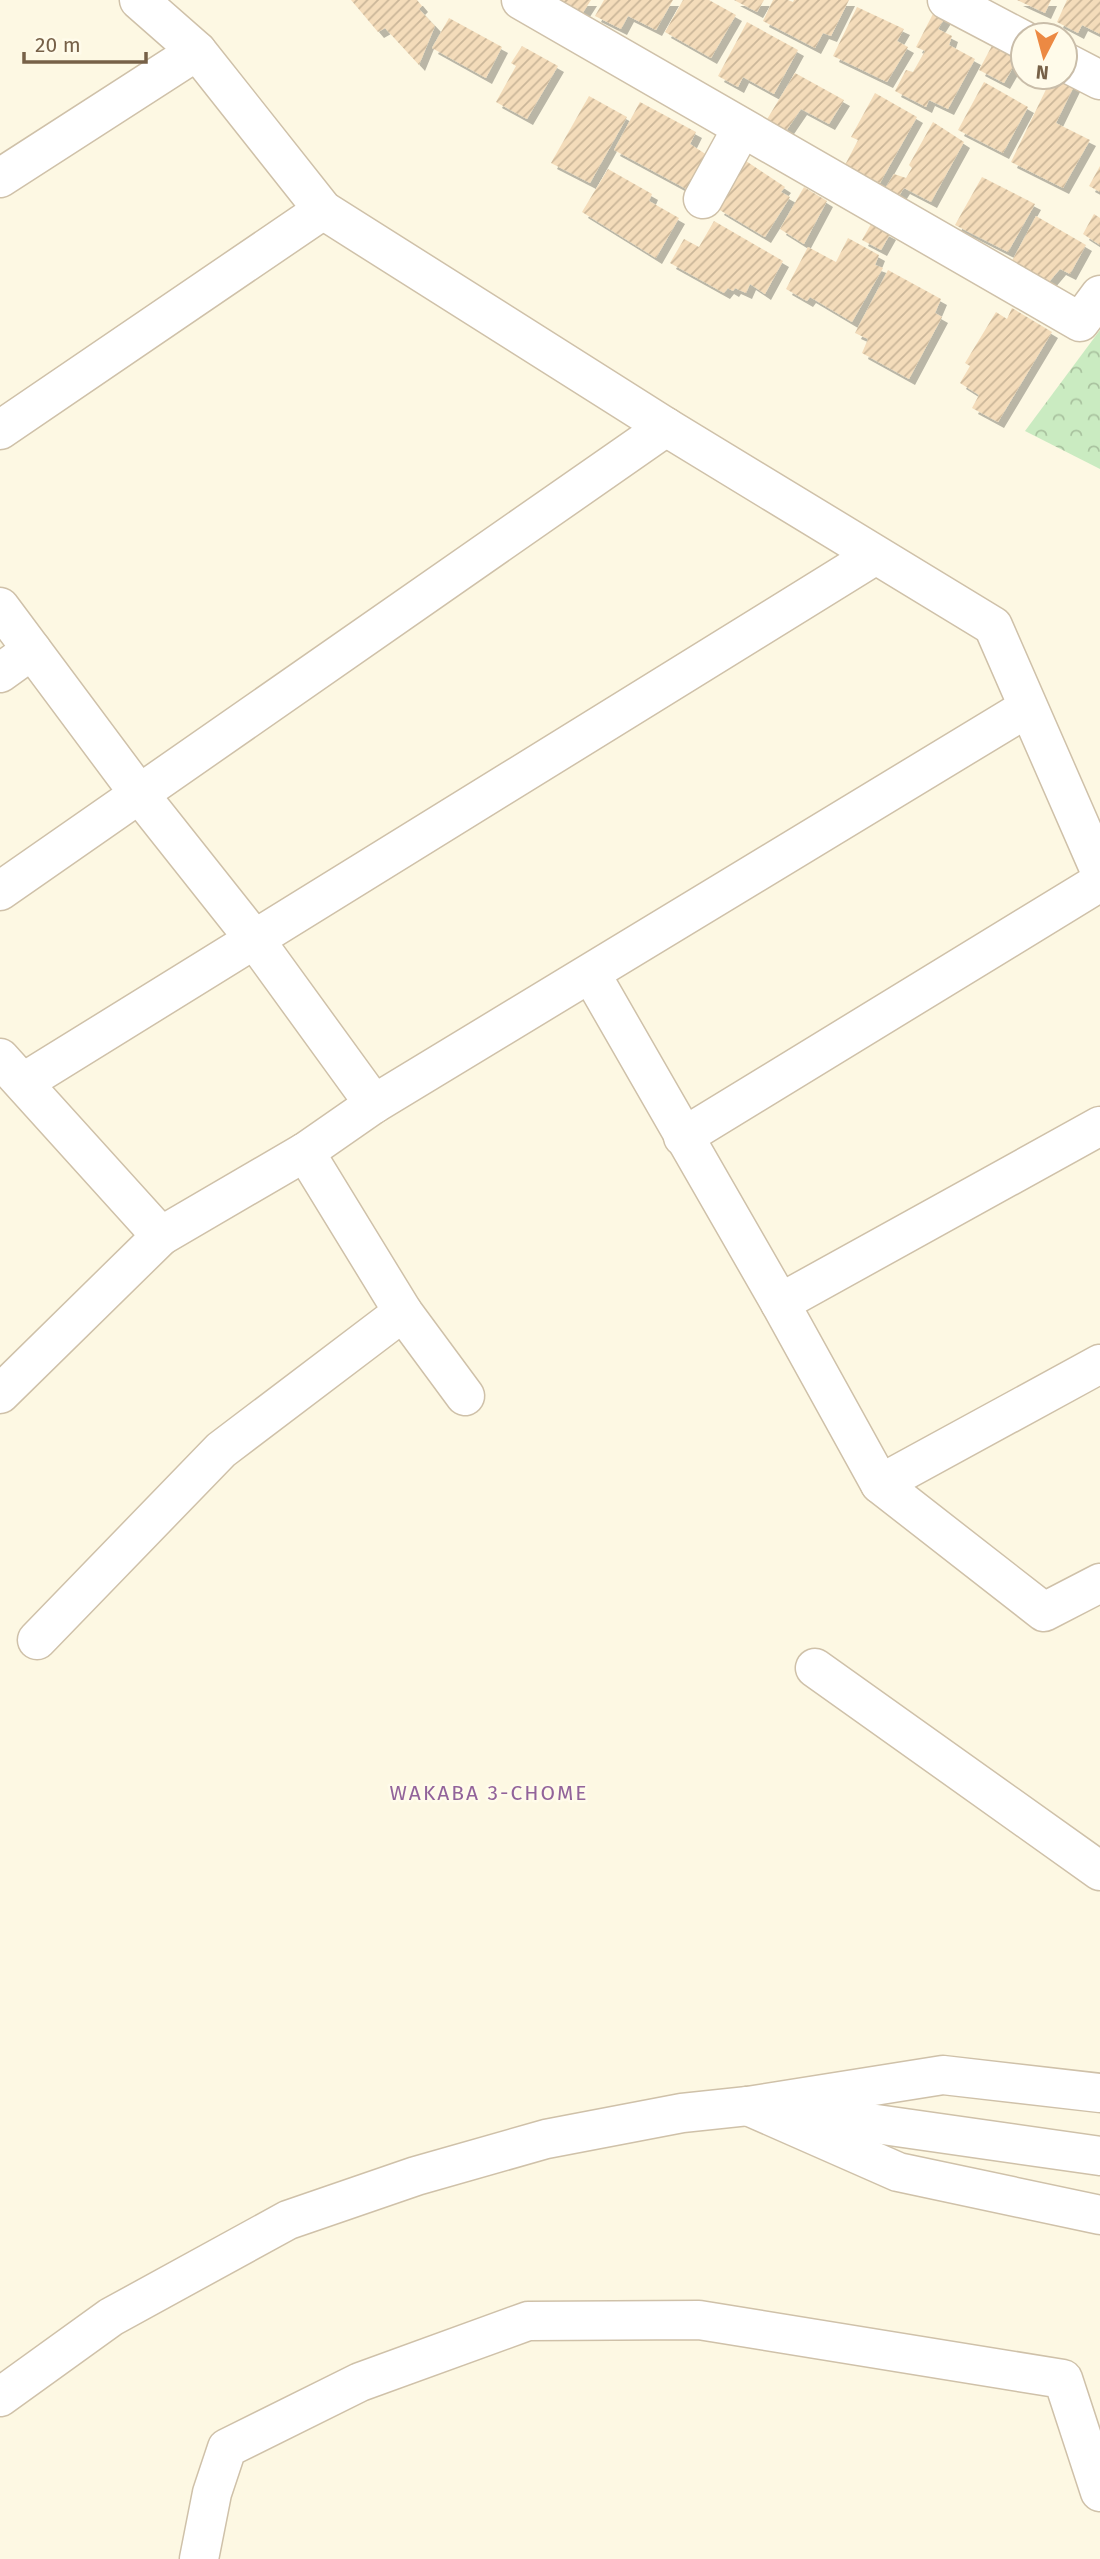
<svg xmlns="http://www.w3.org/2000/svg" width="1100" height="2559" font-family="'Fira Sans',sans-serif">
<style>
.forest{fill:url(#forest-crowns)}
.building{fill:url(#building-hatch);filter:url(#shadow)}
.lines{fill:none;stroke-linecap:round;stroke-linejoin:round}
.minor-casing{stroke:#cfc1a9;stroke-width:41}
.tertiary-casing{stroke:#cfc1a9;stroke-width:41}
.minor{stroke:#fff;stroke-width:38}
.tertiary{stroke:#fff;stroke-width:38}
.labels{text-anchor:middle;stroke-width:5;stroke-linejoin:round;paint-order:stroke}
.neighbourhood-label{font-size:21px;letter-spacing:2px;fill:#92639a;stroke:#fffbea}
</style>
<defs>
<pattern id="forest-crowns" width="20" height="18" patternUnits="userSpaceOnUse" patternTransform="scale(1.75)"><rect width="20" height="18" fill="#caebc1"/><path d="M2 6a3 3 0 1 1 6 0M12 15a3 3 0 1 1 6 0" fill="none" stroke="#a9c29f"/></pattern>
<pattern id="building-hatch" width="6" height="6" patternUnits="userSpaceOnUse" patternTransform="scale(1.75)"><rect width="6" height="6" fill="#f4dcba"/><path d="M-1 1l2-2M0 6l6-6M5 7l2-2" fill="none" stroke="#cab699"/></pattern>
<filter id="shadow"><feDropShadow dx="6" dy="6" stdDeviation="0" flood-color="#0004"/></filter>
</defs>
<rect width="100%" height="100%" fill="#fdf8e3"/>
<polygon class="forest" points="1100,330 1100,469 1025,431"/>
<g class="building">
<polygon points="351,0 417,0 422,6 419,9 435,26 419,65 385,28 378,32"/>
<polygon points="554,0 591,0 582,14"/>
<polygon points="604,0 673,0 656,30 628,16 621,29 595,16"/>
<polygon points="683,0 709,0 736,15 711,58 665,32"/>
<polygon points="734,0 764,0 757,12"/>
<polygon points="773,0 788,0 793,2 794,0 849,0 831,36 823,33 815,48 763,21"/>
<polygon points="1017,0 1051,0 1045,13"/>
<polygon points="1067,0 1100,0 1100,34 1082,25 1078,33 1057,22"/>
<polygon points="937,6 948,13 938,29 952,36 949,45 975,59 948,109 929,100 926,107 895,91 906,70 913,72 925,51 916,47"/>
<polygon points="857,7 904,29 897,41 908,47 887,82 833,56"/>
<polygon points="449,18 502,47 486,78 432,48"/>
<polygon points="747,22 798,50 774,94 743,77 738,87 718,76"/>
<polygon points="994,42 1019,57 1004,83 979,70"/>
<polygon points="522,46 558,66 527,119 496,102 516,66 511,63"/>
<polygon points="795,73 844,100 829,124 801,109 786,131 766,121"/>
<polygon points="1052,77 1077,80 1056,123 1090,140 1063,188 1011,162"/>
<polygon points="984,82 1028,107 1003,153 958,130"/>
<polygon points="875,93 917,117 880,183 845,165 858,140 851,137"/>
<polygon points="589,96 627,117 590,183 551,163"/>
<polygon points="640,102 696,132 690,144 710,157 690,191 614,150"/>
<polygon points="933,122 964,142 931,202 904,188 895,202 881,195 894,174 906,178 912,168 909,165"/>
<polygon points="746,161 785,187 781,192 790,197 765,237 718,209"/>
<polygon points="1100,166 1100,192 1089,186"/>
<polygon points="608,169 652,194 649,201 679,218 656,258 582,212"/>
<polygon points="982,177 1035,204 1008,252 955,225"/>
<polygon points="804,187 827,201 804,244 780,229"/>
<polygon points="1094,214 1100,218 1100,245 1083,234"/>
<polygon points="1036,216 1086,245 1070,274 1060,269 1049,282 1012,261"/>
<polygon points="714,221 783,261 765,294 750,284 746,293 735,288 733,291 728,288 724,293 670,263 684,239 699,247"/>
<polygon points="871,224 890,234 881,250 862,240"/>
<polygon points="848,238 879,255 875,265 883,268 852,322 810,297 807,301 786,289 808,247 836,262"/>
<polygon points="888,270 941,299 935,313 942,317 909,379 862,353 868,339 855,333"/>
<polygon points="1012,308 1052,332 998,422 972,408 979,395 960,383 970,366 965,363 996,312 1007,319"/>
</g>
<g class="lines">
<g class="minor-casing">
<g id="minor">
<polyline points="139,0 197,51 323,210 666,427 993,626 1100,871"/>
<polyline points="521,0 1080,322 1100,295"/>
<polyline points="947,0 1023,40"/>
<polyline points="1065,62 1100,80"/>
<polyline points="0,178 197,51"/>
<polyline points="703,199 742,128"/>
<polyline points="0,430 323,210"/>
<polyline points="0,607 140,795 255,940 374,1104"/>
<polyline points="0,673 32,650"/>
<polyline points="0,891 666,427"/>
<polyline points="591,974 780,1303 880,1484 1044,1612 1100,1583"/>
<polyline points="0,1058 161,1236 305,1152 374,1104 1027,708"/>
<polyline points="24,1082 874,556"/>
<polyline points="683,1137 1100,882"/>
<polyline points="780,1303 1100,1126"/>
<polyline points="403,1312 465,1396"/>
<polyline points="0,1394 161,1236"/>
<polyline points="880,1484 1100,1364"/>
<polyline points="37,1640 221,1450 403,1312 305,1152"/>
<polyline points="815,1668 1100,1871"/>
<polyline points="199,2559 212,2493 227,2448 360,2382 528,2321 699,2320 1063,2379 1100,2492"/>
</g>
</g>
<g class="tertiary-casing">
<g id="tertiary">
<polyline points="748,2106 898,2172 1100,2215"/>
<polyline points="792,2112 1100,2156"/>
<polyline points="0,2397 111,2317 288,2220 416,2176 546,2139 682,2113 748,2106 943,2075 1100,2093"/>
</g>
</g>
<use href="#minor" class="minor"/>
<use href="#tertiary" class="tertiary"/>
</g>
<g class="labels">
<g class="neighbourhood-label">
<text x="489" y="1800">WAKABA 3-CHOME</text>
</g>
</g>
<g transform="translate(1044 56) rotate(186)"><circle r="33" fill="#fffbea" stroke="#c9bda9" stroke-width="2"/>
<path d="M0-5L12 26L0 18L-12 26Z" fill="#ec8943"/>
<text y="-10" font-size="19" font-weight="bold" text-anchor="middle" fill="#776148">N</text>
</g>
<path d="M24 52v10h122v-10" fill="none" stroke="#776148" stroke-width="3.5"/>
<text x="35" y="52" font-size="21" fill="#776148" stroke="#fffbea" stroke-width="5" paint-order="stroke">20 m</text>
</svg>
